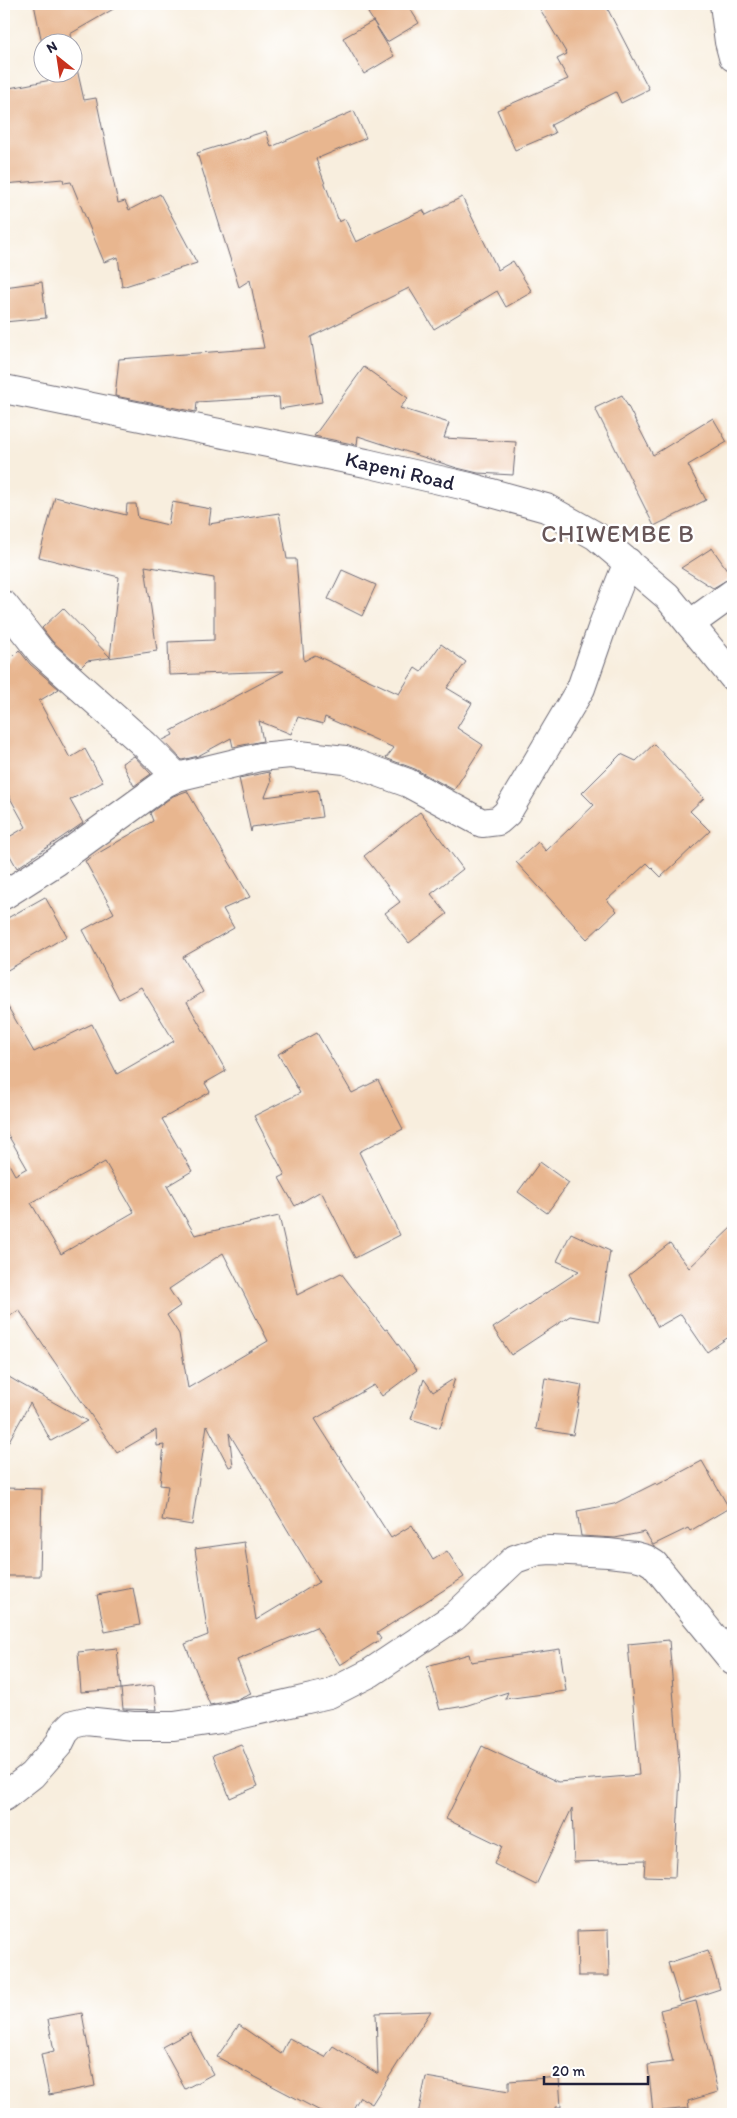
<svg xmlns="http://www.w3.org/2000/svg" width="737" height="2118" font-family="Itim,sans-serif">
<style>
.building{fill:#e8b68f;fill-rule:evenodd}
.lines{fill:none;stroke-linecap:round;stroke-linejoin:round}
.street-casing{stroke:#6d6974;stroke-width:30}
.secondary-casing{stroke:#6d6974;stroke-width:30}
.street{stroke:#fff;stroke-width:28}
.secondary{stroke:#fff;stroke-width:28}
.labels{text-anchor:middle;stroke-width:4.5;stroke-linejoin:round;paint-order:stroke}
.street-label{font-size:21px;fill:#22223b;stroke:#fff}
.quarter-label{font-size:24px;letter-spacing:1px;fill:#675658;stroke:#fff}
</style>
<rect width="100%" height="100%" fill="#fff"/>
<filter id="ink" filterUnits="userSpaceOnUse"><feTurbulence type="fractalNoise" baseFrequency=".02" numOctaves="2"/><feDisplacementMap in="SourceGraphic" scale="10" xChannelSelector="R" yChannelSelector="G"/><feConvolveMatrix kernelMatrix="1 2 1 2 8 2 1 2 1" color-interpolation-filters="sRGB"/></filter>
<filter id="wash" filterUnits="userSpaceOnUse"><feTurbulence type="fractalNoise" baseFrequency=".0096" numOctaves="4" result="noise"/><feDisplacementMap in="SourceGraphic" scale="20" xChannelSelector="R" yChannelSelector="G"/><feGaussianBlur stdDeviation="1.12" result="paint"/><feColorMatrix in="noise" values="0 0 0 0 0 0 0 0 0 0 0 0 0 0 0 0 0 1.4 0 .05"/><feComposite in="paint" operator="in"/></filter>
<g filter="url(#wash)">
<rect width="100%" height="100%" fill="#f8eede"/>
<g id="blocks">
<g class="building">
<polygon points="34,4 122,4 70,34 71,42 42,43"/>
<polygon points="383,4 407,4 419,23 387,42 368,13"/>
<polygon points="537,4 605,4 649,89 621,103 616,92 551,125 555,133 515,150 497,110 568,79 557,59 567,54"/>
<polygon points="373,21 394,56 364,74 343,38"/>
<polygon points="72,47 84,100 96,98 118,203 125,201 129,210 160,194 197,263 122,287 118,257 104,262 71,182 64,183 63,179 4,184 4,89 51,80 49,72 72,72"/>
<polygon points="354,111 366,138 316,159 339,222 345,219 356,242 423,210 426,215 462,197 498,270 513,261 532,292 506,307 497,291 434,329 409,288 311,337 322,402 280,409 279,397 197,402 196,412 115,396 119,359 264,348 250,280 239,287 197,153 266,131 271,147"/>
<polygon points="42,282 46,318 4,322 4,287"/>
<polygon points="364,367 408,398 400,408 449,423 444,438 516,442 513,475 478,473 457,468 358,436 357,445 314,436"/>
<polygon points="622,395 653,455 713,418 727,442 688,465 706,500 654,526 595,408"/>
<polygon points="55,497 126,515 127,504 136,504 138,518 168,525 172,502 211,509 209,524 279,513 287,559 296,559 304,661 315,655 399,694 415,668 421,672 441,644 466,662 447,688 472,703 457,728 483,745 454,790 415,769 388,759 386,758 394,748 325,717 323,724 298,717 291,734 259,721 263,741 233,747 231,738 198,756 182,760 163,740 173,735 171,731 284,671 169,675 168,642 214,640 214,578 145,566 157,651 87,661 81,667 52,641 42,628 63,608 110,657 119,577 39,557"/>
<polygon points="712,548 732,577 713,588 681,568"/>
<polygon points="342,570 376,585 362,616 328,599"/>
<polygon points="19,650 30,664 59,689 39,701 70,758 85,749 103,782 70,800 83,823 17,868 4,845 4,840 26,827 4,787 4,665"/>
<polygon points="654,744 704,798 690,811 710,831 661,877 647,863 607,900 617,911 587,939 516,862 538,842 546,851 594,805 582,793 621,754 636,761"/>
<polygon points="134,756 151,774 134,786 122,763"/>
<polygon points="269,772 271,782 265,797 318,790 322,817 252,827 251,832 239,778"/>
<path d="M187,791L250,897L223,909L234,928L183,957L203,992L187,1002L226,1071L205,1083L210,1092L162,1119L192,1171L167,1186L195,1235L279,1216L297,1295L341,1273L385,1330L387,1329L417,1370L382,1396L374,1385L315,1419L391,1538L412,1525L433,1560L447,1551L464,1577L377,1633L381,1639L340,1665L316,1627L237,1660L251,1694L239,1699L210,1705L185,1644L208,1635L195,1549L244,1542L256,1620L319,1582L229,1433L233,1466L229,1467L207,1425L192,1525L162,1520L168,1486L160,1485L164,1445L157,1446L156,1430L117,1453L19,1310L4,1320V1155L15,1175L27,1168L4,1128V1000L34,1052L92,1024L117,1074L174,1041L141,987L119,999L83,930L114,913L85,861L153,821L150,813L173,796ZM105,1162L134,1212L61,1254L31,1203ZM223,1253L268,1341L188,1388L179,1334L167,1315L180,1306L169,1289Z"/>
<polygon points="420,812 463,869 431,894 447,914 409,943 385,913 400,902 364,856"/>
<polygon points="45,897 67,936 4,972 4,920"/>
<polygon points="317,1033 352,1093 378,1080 403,1129 359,1152 400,1235 355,1258 321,1191 295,1206 279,1178 285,1175 254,1116 300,1093 278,1054"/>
<polygon points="540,1162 569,1183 547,1213 518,1192"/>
<polygon points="733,1226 733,1334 707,1352 681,1314 658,1327 629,1275 670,1243 689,1268"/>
<polygon points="571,1233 610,1251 599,1321 570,1316 511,1355 493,1328 579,1271 557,1261"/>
<polygon points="4,1374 19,1383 87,1421 51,1441 30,1403 4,1450"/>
<polygon points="455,1378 440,1428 411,1419 424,1379 433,1392"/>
<polygon points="545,1378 582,1385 573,1435 536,1429"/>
<polygon points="702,1461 729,1508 690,1531 688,1528 653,1545 645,1532 615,1538 581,1536 577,1511 614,1504 656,1483 657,1485"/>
<polygon points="4,1488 42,1489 40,1576 4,1576"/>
<polygon points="133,1588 140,1625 105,1632 97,1595"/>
<polygon points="669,1640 680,1775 675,1877 644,1876 645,1860 574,1862 572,1808 536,1885 494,1864 502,1846 446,1819 482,1746 558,1782 639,1775 628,1644"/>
<polygon points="117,1648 121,1689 81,1692 78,1652"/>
<polygon points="560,1649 566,1691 505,1699 508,1692 465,1706 440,1710 427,1666 469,1654 471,1662"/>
<polygon points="154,1685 157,1710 123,1709 121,1689"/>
<polygon points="241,1744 258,1786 230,1798 213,1755"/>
<polygon points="608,1930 609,1976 578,1976 577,1931"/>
<polygon points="708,1950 720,1989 680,2002 668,1963"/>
<polygon points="696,2001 718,2092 688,2101 689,2108 653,2112 648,2065 673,2062 660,2010"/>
<polygon points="431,2011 372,2104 360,2097 350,2114 326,2114 217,2057 239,2025 281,2054 289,2038 325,2057 333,2046 378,2074 376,2013"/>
<polygon points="82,2013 95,2086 49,2095 41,2054 54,2051 48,2019"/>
<polygon points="190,2032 213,2074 185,2089 162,2047"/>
<polygon points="426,2077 509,2091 509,2081 559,2077 561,2107 556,2107 556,2114 418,2114"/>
</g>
</g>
</g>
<g filter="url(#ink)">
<use href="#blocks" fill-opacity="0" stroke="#6d6974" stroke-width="1"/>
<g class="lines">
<g class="street-casing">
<g id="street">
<polyline points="724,4 729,42 733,57"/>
<polyline points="4,605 41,652 145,745 177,777"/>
<polyline points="690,624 733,593"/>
<polyline points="4,895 56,862 165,783 177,777 260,757 290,754 345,760 408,783 482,823 498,821 507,813 581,688 604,622 628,562"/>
<polyline points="4,1797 32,1775 59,1744 65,1732 73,1724 86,1721 133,1726 174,1726 221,1719 329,1694 370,1673 454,1617 515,1559 538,1551 550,1550 608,1553 635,1556 646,1559 654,1564 733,1661"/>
</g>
</g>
<g class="secondary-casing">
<polyline id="secondary" points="4,389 366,463 470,487 546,508 596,536 667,596 733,677"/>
</g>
<use href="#street" class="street"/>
<use href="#secondary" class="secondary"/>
</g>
</g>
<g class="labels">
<g class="street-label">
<text transform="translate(400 471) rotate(13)" y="7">Kapeni Road</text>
</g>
<g class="quarter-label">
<text x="618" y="542">CHIWEMBE B</text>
</g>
</g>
<rect width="737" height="2118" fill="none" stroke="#fff" stroke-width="20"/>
<g transform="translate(58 58) rotate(330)"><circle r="24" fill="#ffffff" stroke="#a7a7b1"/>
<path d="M0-4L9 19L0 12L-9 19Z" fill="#c8321e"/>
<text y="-8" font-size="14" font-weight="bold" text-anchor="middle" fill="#22223b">N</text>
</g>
<path d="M544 2076v8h104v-8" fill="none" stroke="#22223b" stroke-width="2.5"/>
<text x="552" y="2076" font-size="15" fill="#22223b" stroke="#ffffff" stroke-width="4" paint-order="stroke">20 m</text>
</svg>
